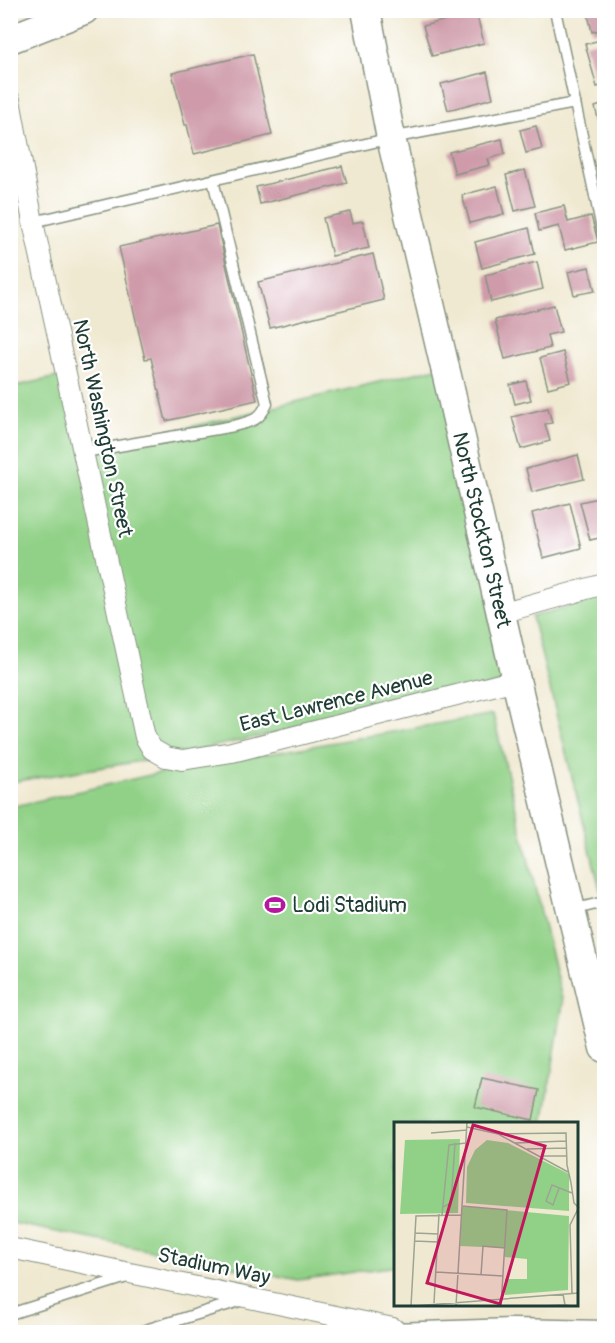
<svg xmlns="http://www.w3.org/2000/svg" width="615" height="1343" font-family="Pangolin,sans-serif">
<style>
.green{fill:#91d187;stroke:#58875e;stroke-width:1.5}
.building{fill:#cf9baa}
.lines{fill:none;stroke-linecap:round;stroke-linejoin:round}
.lane-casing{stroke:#889382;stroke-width:13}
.street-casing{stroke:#889382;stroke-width:22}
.secondary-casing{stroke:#889382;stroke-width:31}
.lane{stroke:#fff;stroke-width:10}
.street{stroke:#fff;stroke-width:20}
.secondary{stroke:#fff;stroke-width:28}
.labels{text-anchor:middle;stroke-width:4.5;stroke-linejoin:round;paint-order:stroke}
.street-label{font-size:21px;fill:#1f3d34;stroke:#fff}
.poi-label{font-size:21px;fill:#1f3d34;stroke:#fff;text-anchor:start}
.inset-road{fill:none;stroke:#9ca492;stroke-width:1.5}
.view{fill:#c2185b;fill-opacity:0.15;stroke:#c2185b;stroke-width:3}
.inset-edge{fill:none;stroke:#1f3d34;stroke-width:3}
</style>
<rect width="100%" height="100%" fill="#fff"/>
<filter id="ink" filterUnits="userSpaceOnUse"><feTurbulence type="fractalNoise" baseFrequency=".0167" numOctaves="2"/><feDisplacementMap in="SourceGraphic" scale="12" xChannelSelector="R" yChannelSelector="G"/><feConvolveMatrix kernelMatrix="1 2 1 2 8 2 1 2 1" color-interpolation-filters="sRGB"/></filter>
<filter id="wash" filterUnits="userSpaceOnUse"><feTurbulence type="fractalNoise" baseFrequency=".008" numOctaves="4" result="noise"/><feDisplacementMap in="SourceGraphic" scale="24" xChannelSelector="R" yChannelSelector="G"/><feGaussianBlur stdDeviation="1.35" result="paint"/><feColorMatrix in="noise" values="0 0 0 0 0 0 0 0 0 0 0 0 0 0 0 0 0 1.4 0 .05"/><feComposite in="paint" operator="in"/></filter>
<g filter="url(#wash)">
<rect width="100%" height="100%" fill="#f0e9d1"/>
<g class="green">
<polygon points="445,366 516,680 166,757 11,782 11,387 67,375 87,452"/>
<polygon points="604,596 604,905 532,617"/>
<polygon points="493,714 563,1003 543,1124 396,1124 396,1266 298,1280 11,1223 10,807 159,773"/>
</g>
<g id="blocks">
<g class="building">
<polygon points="587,10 604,10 604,29 592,32"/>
<polygon points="476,12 484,43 432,56 423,26"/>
<polygon points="604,39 604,85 597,87 585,44"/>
<polygon points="253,54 272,135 194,154 187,125 185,125 172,73"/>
<polygon points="487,72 493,98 448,110 441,84"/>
<polygon points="604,104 604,142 595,107"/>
<polygon points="536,126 542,149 526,153 520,130"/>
<polygon points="502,139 505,154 488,159 490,165 455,174 449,152"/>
<polygon points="342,166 347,183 260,204 256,187"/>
<polygon points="525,170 535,206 515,211 506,175"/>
<polygon points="497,186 504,214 470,223 462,195"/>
<polygon points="564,206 568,222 591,216 598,242 565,250 559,226 539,231 535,213"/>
<polygon points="350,212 353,223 363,221 369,248 332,256 323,218"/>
<polygon points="217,225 257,400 166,421 151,358 145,359 119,247"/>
<polygon points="529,228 535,254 482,268 475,242"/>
<polygon points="373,254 384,300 270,328 258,282"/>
<polygon points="537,262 543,289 491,302 485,275"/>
<polygon points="589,267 595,291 574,295 568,272"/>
<polygon points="554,305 561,332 547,335 550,348 505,359 495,320"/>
<polygon points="563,352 571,382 548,388 540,358"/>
<polygon points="526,381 531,400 515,404 510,385"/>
<polygon points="548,408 552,423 545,424 550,441 521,449 512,417"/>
<polygon points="578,455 584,479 532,492 526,469"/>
<polygon points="603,497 604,537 590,540 580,502"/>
<polygon points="570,503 581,548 543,558 532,513"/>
<polygon points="482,1078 539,1090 533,1120 475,1107"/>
</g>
</g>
</g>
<g filter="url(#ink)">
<use href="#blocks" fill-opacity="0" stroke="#889382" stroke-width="1.5"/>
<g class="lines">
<g class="lane-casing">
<g id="lane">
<polyline points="555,10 604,238"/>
<polyline points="33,222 391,138 575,103"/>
<path d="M84,452L234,426C252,421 259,421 267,404L213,180"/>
<polyline points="572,910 604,902"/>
<polyline points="10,1314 130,1276"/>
<polyline points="393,1328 512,1324 604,1326"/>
<polyline points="139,1332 243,1300"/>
</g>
</g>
<g class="street-casing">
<g id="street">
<polyline points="10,100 33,222 145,737 152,749 166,757 182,760 232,752 516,680"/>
<polyline points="501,613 604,584"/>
<polyline points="10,1248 393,1328 379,1332"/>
</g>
</g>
<g class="secondary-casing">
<g id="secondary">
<polyline points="366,10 391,138 450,389 516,680 604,1048"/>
<polyline points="10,39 84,10"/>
</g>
</g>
<use href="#lane" class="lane"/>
<use href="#street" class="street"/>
<use href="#secondary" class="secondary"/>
</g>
</g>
<defs>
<g id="stadium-bare" transform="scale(1.62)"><path d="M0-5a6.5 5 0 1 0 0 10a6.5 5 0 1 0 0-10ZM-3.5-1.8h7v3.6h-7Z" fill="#b5179e" stroke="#fff" stroke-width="2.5" paint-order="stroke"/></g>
</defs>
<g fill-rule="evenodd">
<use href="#stadium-bare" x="275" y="905"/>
</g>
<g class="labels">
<g class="street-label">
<text transform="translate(103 428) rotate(78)" y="7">North Washington Street</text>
<text transform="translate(482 530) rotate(77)" y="7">North Stockton Street</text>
<text transform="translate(336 701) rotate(-14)" y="7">East Lawrence Avenue</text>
<text transform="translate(214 1266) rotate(12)" y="7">Stadium Way</text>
</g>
<g class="poi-label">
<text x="292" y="912">Lodi Stadium</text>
</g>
</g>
<g transform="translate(394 1122)">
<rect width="184" height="184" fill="#f0e9d1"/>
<path d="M66,17L64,91L6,92L11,18ZM93,18L114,21L175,52V89L72,81L73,45L81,28ZM68,84L175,94L174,168L111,173V157H133V137L111,135L110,126L66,124Z" fill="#91d187"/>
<path class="inset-road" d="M73,5L104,12M37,11L73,8M121,21L172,19M133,27L172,26M147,34H173M174,50L104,12L172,11L173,43L177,61L180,81L184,85M165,66L159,83L152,79L158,63L178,71M68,84L113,88L107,184M49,85L57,81L61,21M48,93L55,23L72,21M21,111L44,112M20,119L44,120M42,150L109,154M87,153L89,124L111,126M178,171L176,103L185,85M169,172L171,183L178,184M40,181L45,92M17,184L22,94L67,93M20,184L185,171M62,184L73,0M148,184L171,183"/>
<path class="view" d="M79,3L151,24L106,182L33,161Z"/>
<rect width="184" height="184" class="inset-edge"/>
</g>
<rect width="615" height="1343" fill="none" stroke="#fff" stroke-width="36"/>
</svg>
